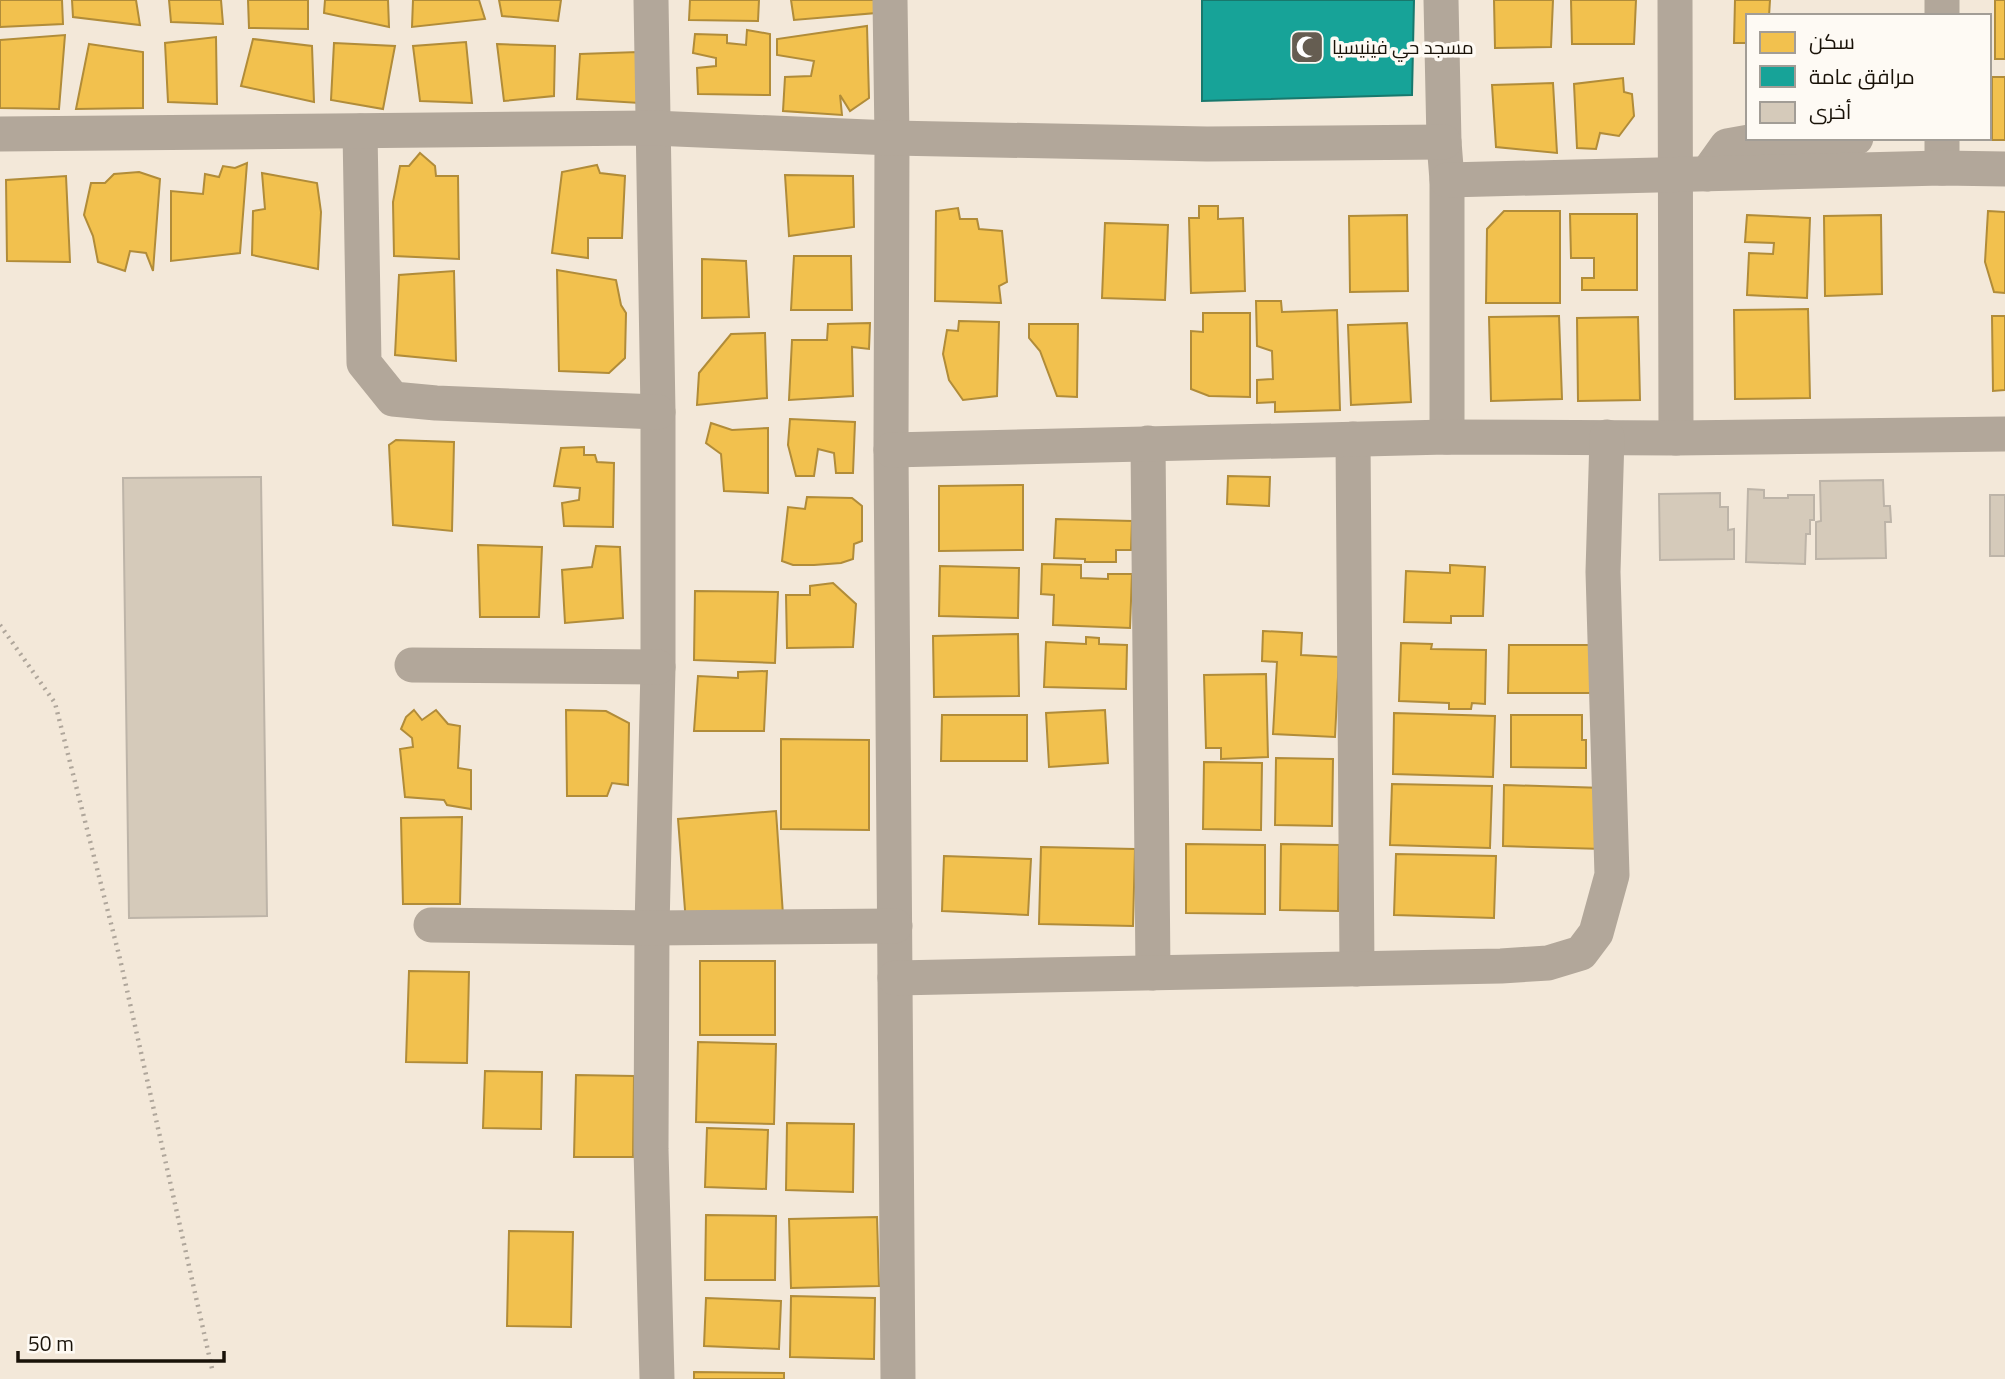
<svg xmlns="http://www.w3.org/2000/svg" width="2005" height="1379" font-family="'Titillium Web',Cairo,sans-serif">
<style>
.homes{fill:#f2c14e;stroke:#b18c39;stroke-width:2}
.public{fill:#17a398;stroke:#18786d;stroke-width:2}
.building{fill:#d5caba;stroke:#bdb4a8;stroke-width:2}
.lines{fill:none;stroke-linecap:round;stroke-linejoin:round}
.path{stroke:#afa69b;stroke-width:4.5;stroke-dasharray:2 5;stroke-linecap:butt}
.minor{stroke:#b2a79a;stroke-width:35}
.labels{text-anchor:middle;stroke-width:7;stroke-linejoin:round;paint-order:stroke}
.poi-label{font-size:19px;fill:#191208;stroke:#fefaf4;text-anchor:start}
</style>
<rect width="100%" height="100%" fill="#f3e8d9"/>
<g class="homes">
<polygon points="0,0 62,0 63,24 0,27"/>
<polygon points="72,0 136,0 140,25 73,17"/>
<polygon points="169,0 221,0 223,24 171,22"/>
<polygon points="248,0 308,0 308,29 249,28"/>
<polygon points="325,0 388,0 389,27 324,13"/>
<polygon points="413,0 479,0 485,19 412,27"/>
<polygon points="499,0 561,0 558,21 502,16"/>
<polygon points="690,0 759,0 758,21 689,20"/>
<polygon points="791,0 874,0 876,13 794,20"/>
<polygon points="1494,0 1553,0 1551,47 1495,48"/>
<polygon points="1571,0 1636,0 1634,44 1572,44"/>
<polygon points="1735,0 1770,0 1769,16 1748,16 1748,43 1734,43"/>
<rect x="1995" y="0" width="10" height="59"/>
<polygon points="867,26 869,98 850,111 840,95 842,115 783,111 785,77 811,76 814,61 777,55 777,39"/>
<polygon points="747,30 770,34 770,95 698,94 697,68 716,66 716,58 693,53 695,34 727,35 727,43 746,45"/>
<polygon points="65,35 59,109 0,108 0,40"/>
<polygon points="216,37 217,104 168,102 165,43"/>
<polygon points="253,39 312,46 314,102 241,86"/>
<polygon points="466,42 472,103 420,101 413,46"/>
<polygon points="334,43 395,46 383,109 331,100"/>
<polygon points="89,44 143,52 143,108 76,109"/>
<polygon points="497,44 555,46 554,96 504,101"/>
<polygon points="638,52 639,103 577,99 580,54"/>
<rect x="1992" y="77" width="13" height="63"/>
<polygon points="1623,78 1624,92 1632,94 1634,116 1619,136 1600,133 1596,149 1577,148 1574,84"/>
<polygon points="1553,83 1557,153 1496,147 1492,85"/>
<polygon points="420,153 435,166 436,176 458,176 459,259 394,256 393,202 400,166 409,166"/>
<polygon points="247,163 240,253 171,261 171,191 203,194 205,174 219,177 223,166 235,168"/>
<polygon points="597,165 600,173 625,176 622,238 588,238 588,258 552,253 562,172"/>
<polygon points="139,172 160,179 153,271 146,253 130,251 125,271 98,262 93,236 84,215 91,183 105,183 114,174"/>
<polygon points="262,173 317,183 321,212 318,269 252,255 253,211 265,209"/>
<polygon points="785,175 853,176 854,227 789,236"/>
<polygon points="66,176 70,262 7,261 6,180"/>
<polygon points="1199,206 1218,206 1218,219 1243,218 1245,291 1191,293 1189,218 1199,218"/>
<polygon points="958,208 960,219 977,219 979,229 1002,231 1007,282 999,286 1001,303 935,301 936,211"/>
<polygon points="1504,211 1560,211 1560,303 1486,303 1487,229"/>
<polygon points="1988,211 2005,212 2005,293 1994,292 1985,262"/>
<polygon points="1570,214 1637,214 1637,290 1582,290 1582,278 1594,278 1594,258 1571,258"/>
<polygon points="1407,215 1408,291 1350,292 1349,216"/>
<polygon points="1747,215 1810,218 1807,298 1747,295 1749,253 1773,254 1774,243 1745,242"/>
<polygon points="1881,215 1882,294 1825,296 1824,216"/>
<polygon points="1105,223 1168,225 1165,300 1102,298"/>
<polygon points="794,256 851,256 852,310 791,310"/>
<polygon points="702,259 746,261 749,317 702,318"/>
<polygon points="557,270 616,280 621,305 626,313 625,358 609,373 559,371"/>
<polygon points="454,271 456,361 395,355 399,275"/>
<polygon points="1256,301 1281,301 1282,312 1337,310 1340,410 1275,412 1275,402 1257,403 1257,380 1273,379 1272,351 1257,346"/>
<polygon points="1808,309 1810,398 1735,399 1734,310"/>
<polygon points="1203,313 1250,313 1250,397 1209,396 1191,389 1191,331 1203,332"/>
<polygon points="1559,316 1562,399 1491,401 1489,317"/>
<polygon points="1992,316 2005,316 2005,390 1993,391"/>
<polygon points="1638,317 1640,400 1578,401 1577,318"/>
<polygon points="959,321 999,322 997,396 963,400 949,380 943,354 947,330 958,331"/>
<polygon points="870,323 869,349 852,347 853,396 789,400 792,340 827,340 828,324"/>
<polygon points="1407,323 1411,402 1351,405 1348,325"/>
<polygon points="1029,324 1078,324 1077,397 1057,396 1040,351 1029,338"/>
<polygon points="765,333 767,398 697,405 699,373 731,334"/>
<polygon points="790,419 855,422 853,473 836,473 834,453 818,449 814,476 796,476 788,445"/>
<polygon points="711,423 732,430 768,428 768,493 724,491 721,454 706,443"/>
<polygon points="396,440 454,442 452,531 393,525 389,445"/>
<polygon points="584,447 584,455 595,455 597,462 614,463 613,527 564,526 562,503 579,500 580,488 554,486 561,448"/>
<polygon points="1228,476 1270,477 1269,506 1227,504"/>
<polygon points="1023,485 1023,550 939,551 939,486"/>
<polygon points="807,497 852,498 862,506 862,541 854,544 853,559 841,563 814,565 793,565 782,561 788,507 805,509"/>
<polygon points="1056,519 1132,521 1131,550 1116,550 1116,562 1085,562 1085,559 1054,558"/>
<polygon points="478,545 542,547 539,617 480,617"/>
<polygon points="596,546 620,547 623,618 565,623 562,570 592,567"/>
<polygon points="1042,564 1081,565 1081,578 1108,579 1108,574 1132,574 1130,628 1053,625 1054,595 1041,594"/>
<polygon points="1450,565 1485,567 1483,616 1451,616 1451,623 1404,622 1406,571 1450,573"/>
<polygon points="940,566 1019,568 1018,618 939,616"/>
<polygon points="833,583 856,604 853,647 787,648 786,595 810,595 810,586"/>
<polygon points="695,591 778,592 775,663 694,660"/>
<polygon points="1263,631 1302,633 1301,655 1339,657 1335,737 1273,734 1277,662 1262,661"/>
<polygon points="1018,634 1019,696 934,697 933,636"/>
<polygon points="1086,637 1099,638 1099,644 1127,645 1126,689 1044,687 1046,642 1086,644"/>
<polygon points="1401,643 1432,644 1431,649 1486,650 1485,704 1472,703 1471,709 1449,709 1449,703 1399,701"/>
<polygon points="1509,645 1590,645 1590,693 1508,693"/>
<polygon points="767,671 764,731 694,731 698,676 738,678 738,672"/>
<polygon points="1266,674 1268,757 1221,759 1221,748 1206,748 1204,675"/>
<polygon points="414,710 422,720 436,710 448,724 460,726 458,768 471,770 471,809 447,805 444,800 405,797 400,749 413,747 412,738 401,729 406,717"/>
<polygon points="566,710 606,711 629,723 628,785 612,783 607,796 567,796"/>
<polygon points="1105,710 1108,763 1049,767 1046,713"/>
<polygon points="1394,713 1495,716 1493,777 1393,774"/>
<polygon points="942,715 1027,715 1027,761 941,761"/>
<polygon points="1511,715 1582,715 1582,740 1586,740 1586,768 1511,767"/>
<polygon points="781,739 869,740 869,830 781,829"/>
<polygon points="1276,758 1333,759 1332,826 1275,825"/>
<polygon points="1204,762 1262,763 1261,830 1203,829"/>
<polygon points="1392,784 1492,786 1490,848 1390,845"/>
<polygon points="1504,785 1604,788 1603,849 1503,846"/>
<polygon points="776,811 783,915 686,923 678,819"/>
<polygon points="462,817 460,904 403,904 401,818"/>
<polygon points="1186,844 1265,845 1265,914 1186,913"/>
<polygon points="1281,844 1339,845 1338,911 1280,910"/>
<polygon points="1041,847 1135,849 1133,926 1039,924"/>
<polygon points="1396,854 1496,856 1494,918 1394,915"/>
<polygon points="944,856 1031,859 1028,915 942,911"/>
<rect x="700" y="961" width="75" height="74"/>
<polygon points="409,971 469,972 467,1063 406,1062"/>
<polygon points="698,1042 776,1044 774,1124 696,1122"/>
<polygon points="485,1071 542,1072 541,1129 483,1128"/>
<polygon points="576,1075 634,1076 633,1157 574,1157"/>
<polygon points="787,1123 854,1124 853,1192 786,1190"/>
<polygon points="707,1128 768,1130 766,1189 705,1187"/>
<polygon points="706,1215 776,1216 775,1280 705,1280"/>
<polygon points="877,1217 879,1286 791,1288 789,1219"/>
<polygon points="509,1231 573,1232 571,1327 507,1326"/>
<polygon points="791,1296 875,1298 874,1359 790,1357"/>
<polygon points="706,1298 781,1301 779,1349 704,1346"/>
<polygon points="694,1372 784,1373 784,1379 694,1379"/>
</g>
<polygon class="public" points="1202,0 1414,0 1412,95 1202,101"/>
<g class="building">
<polygon points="261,477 267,916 129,918 123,478"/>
<polygon points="1883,480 1884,506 1890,506 1891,522 1885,522 1886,558 1816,559 1816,522 1821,521 1820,481"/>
<polygon points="1748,489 1764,490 1764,498 1788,498 1788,495 1814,495 1814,520 1810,520 1810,534 1806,534 1805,564 1746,562"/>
<polygon points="1720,493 1720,507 1728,507 1728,530 1734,529 1734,559 1660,560 1659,494"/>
<rect x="1990" y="495" width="15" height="61"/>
</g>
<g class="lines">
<polyline class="path" points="0,625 55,703 120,959 213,1373"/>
<g class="minor">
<polyline points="651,0 658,412 658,667 652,928 651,1149 657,1379"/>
<polyline points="890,0 892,138 891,450 898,1379"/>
<polyline points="1441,0 1444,142 1447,180 1447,437"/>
<polyline points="1675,0 1676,438"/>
<polyline points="1942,16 1942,0"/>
<polyline points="360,131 364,363 393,399 436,403 658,412"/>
<polyline points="0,134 653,128 892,138 1207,144 1444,142"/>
<polyline points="1942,138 1942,168"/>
<polyline points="1707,174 1727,146 1766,139 1856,138"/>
<polyline points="1447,180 1942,168 2005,169"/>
<polyline points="1353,439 1357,969"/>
<polyline points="1148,443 1153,973"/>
<polyline points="891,450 1447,437 1676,438 2005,434"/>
<polyline points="412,665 658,667"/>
<polyline points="431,925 652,928 895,926"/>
<polyline points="895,978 1501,966 1548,963 1581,953 1596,933 1612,875 1603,572 1607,437"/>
</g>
</g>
<defs>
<g id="mosque-square" transform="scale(1.75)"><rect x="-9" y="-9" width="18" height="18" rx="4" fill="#655d51" stroke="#fefaf4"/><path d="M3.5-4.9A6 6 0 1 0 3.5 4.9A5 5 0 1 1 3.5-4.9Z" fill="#fff"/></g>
</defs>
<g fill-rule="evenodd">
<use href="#mosque-square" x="1307" y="47"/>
</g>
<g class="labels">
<g class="poi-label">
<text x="1332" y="54">مسجد حي فينيسيا</text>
</g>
</g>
<rect x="1746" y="14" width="245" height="126" fill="#fefaf4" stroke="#a29d96" stroke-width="2"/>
<rect x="1760" y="32" width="35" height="21" fill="#f2c14e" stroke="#a29d96" stroke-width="2"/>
<text x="1809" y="49" font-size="21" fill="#191208">سكن</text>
<rect x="1760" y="66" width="35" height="21" fill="#17a398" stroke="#a29d96" stroke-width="2"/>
<text x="1809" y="84" font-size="21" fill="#191208">مرافق عامة</text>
<rect x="1760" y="102" width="35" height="21" fill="#d5caba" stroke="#a29d96" stroke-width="2"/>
<text x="1809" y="119" font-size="21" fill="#191208">أخرى</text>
<path d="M18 1351v10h206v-10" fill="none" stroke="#191208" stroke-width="3.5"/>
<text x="28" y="1351" font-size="21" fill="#191208" stroke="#fefaf4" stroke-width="5" paint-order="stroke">50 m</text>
</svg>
